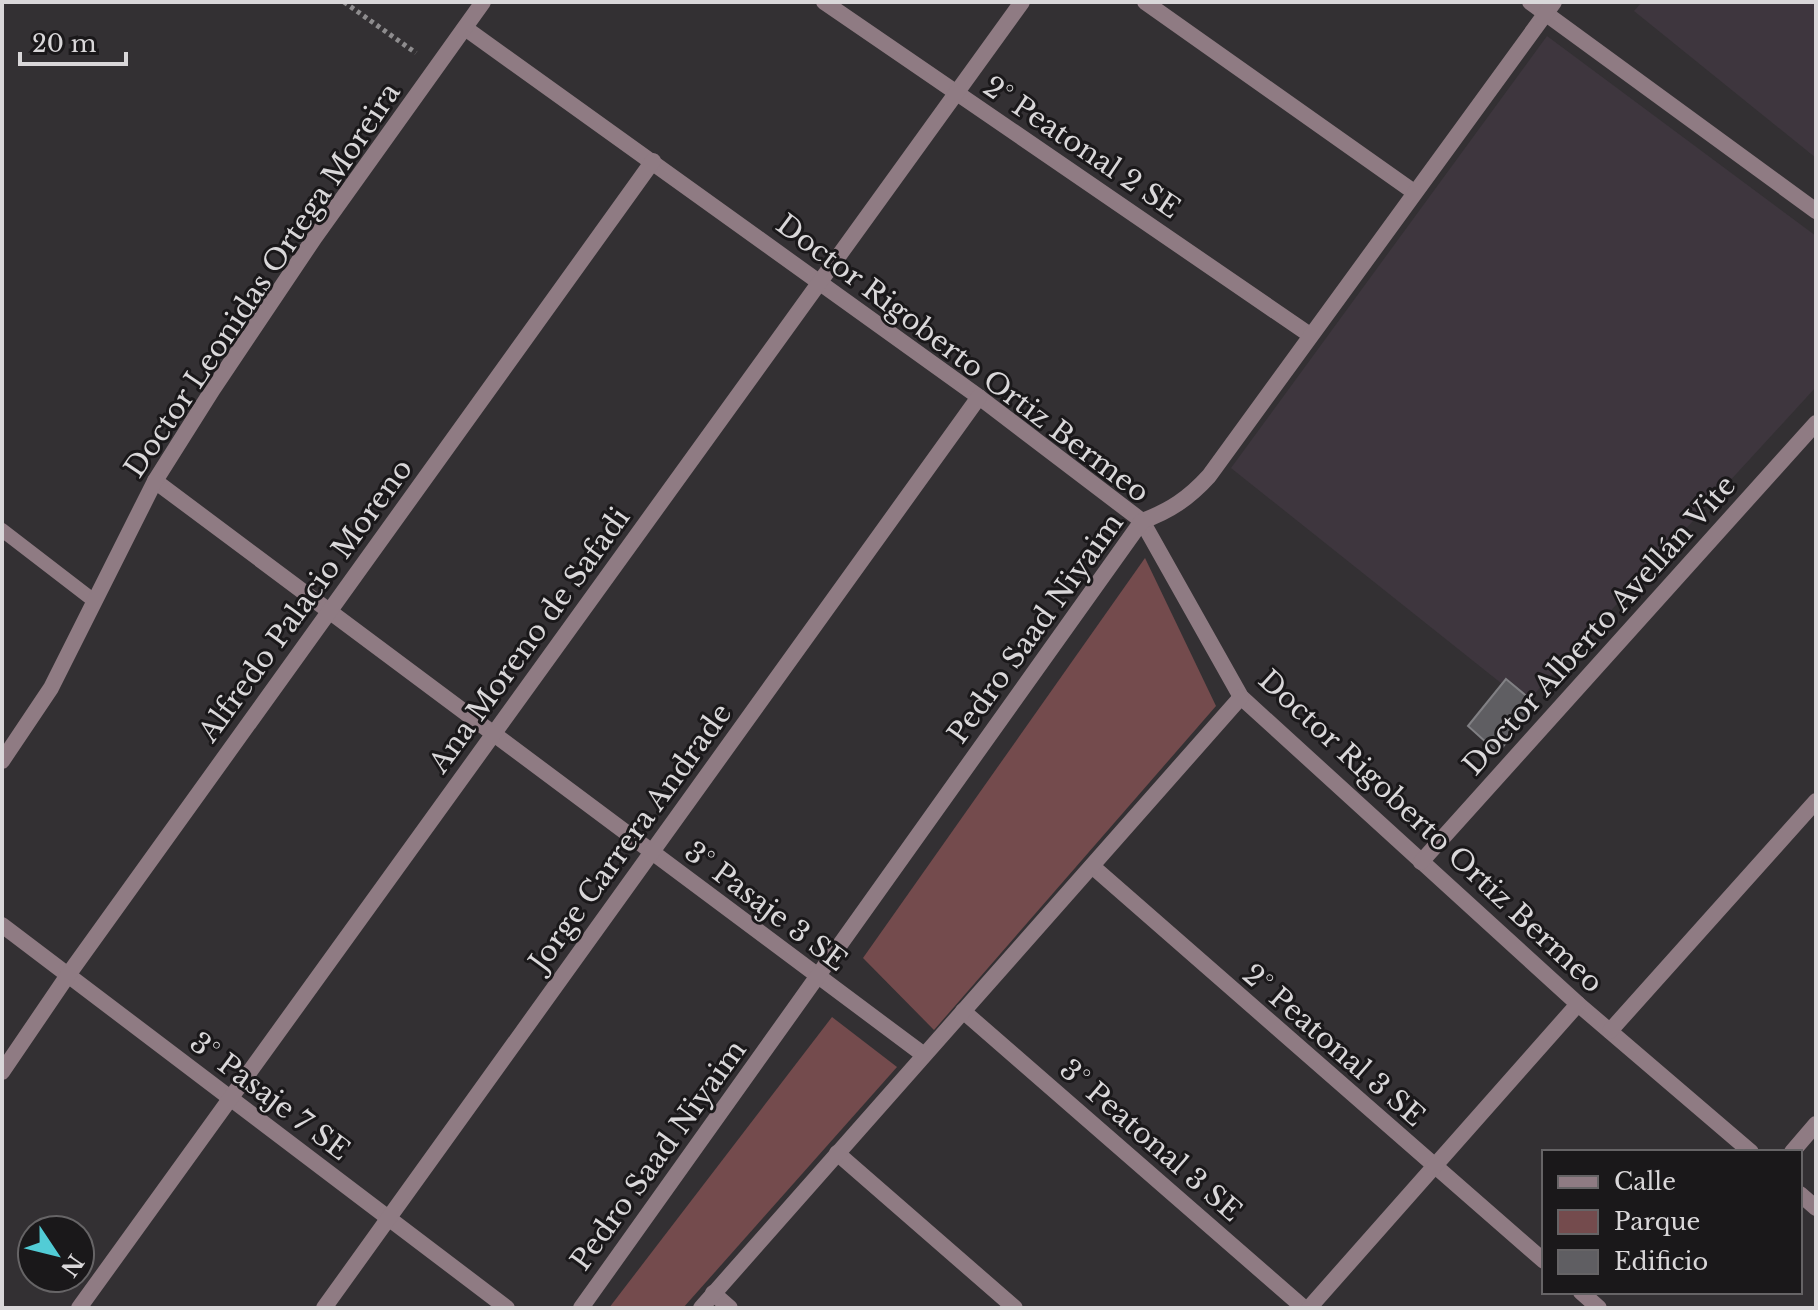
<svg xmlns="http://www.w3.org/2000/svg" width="1818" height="1310" font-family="'Libre Baskerville',serif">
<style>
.built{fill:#3e363e}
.green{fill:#744b4d}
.building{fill:#5f5e62;stroke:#818084;stroke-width:2}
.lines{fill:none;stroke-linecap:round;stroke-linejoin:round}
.path{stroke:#8e8c8e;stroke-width:5;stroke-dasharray:4 4;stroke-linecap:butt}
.service{stroke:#8f7b83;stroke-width:14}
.minor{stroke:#8f7b83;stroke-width:16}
.tertiary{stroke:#8f7b83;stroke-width:16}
.labels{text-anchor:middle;stroke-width:6;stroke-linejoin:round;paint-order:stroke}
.street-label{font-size:28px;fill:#d9d7d9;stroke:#1a181a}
</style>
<rect width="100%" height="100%" fill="#333033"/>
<g class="built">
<polygon points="1642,2 1816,2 1816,158 1634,11"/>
<polygon points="1547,36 1816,236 1816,387 1526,703 1231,468"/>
</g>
<g class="green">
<polygon points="1145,558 1216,706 934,1030 863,958"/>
<polygon points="832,1017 897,1067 683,1308 609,1308"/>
</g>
<polygon class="building" points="1506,679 1536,704 1498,753 1468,726"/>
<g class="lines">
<polyline class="path" points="344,2 416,53"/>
<polyline class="service" points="2,530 93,600"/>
<g class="minor">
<polyline points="824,2 1310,335"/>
<polyline points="1145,2 1414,192"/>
<polyline points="1530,2 1816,211"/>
<polyline points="465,28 979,397 1142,521 1241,697 1578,1004 1751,1152"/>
<polyline points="155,481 924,1055"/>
<polyline points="1421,862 1816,423"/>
<polyline points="1092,866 1544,1261"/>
<polyline points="2,925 507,1308"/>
<polyline points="963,1011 1304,1308"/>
<polyline points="1610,1031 1816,801"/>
<polyline points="2,1072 68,975 653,161"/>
<polyline points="1792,1152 1816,1124"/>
<polyline points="837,1153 1015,1308"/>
<polyline points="1800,1194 1816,1208"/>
<polyline points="1581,1292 1599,1308"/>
<polyline points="713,1293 730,1308"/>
<polyline points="79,1308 1022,2"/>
<polyline points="324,1308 979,397"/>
<path d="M581,1308L1142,521C1170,511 1189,498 1209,476L1554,2"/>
<polyline points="701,1308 1241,697"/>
<polyline points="1309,1308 1578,1004"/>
</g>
<polyline class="tertiary" points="2,761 51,688 155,481 213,389 315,237 483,2"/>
</g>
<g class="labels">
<g class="street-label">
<text transform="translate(1082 147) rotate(34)" y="10">2° Peatonal 2 SE</text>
<text transform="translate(262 280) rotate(-56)" y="10">Doctor Leonidas Ortega Moreira</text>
<text transform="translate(963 358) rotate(37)" y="10">Doctor Rigoberto Ortiz Bermeo</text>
<text transform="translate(305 600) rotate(-54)" y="10">Alfredo Palacio Moreno</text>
<text transform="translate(1599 625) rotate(-48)" y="10">Doctor Alberto Avellán Vite</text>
<text transform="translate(1035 628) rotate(-54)" y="10">Pedro Saad Niyaim</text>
<text transform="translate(529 640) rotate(-54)" y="10">Ana Moreno de Safadi</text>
<text transform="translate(1431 831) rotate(43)" y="10">Doctor Rigoberto Ortiz Bermeo</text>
<text transform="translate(630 837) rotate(-54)" y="10">Jorge Carrera Andrade</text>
<text transform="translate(766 906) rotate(37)" y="10">3° Pasaje 3 SE</text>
<text transform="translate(1334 1045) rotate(41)" y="10">2° Peatonal 3 SE</text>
<text transform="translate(270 1096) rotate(37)" y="10">3° Pasaje 7 SE</text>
<text transform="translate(1151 1140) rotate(41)" y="10">3° Peatonal 3 SE</text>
<text transform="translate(658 1155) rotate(-54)" y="10">Pedro Saad Niyaim</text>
</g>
</g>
<rect width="1818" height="1310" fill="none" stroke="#d9d7d9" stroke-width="8"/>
<rect x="1542" y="1150" width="260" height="144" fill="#1a181a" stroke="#666466" stroke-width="2"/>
<rect x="1558" y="1176" width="40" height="12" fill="#8f7b83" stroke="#666466" stroke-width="2"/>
<text x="1614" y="1190" font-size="24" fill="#d9d7d9">Calle</text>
<rect x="1558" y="1210" width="40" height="24" fill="#744b4d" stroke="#666466" stroke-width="2"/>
<text x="1614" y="1230" font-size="24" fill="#d9d7d9">Parque</text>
<rect x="1558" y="1250" width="40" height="24" fill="#5f5e62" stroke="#666466" stroke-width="2"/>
<text x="1614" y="1270" font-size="24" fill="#d9d7d9">Edificio</text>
<g transform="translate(56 1254) rotate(125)"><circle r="38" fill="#1a181a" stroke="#666466" stroke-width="2"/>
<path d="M0-6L14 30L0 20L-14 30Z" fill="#52ccd6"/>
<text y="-12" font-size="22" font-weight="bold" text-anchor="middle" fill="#d9d7d9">N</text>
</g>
<path d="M20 52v12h106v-12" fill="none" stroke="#d9d7d9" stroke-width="4"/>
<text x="32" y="52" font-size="24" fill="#d9d7d9" stroke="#1a181a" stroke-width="6" paint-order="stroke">20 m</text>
</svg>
